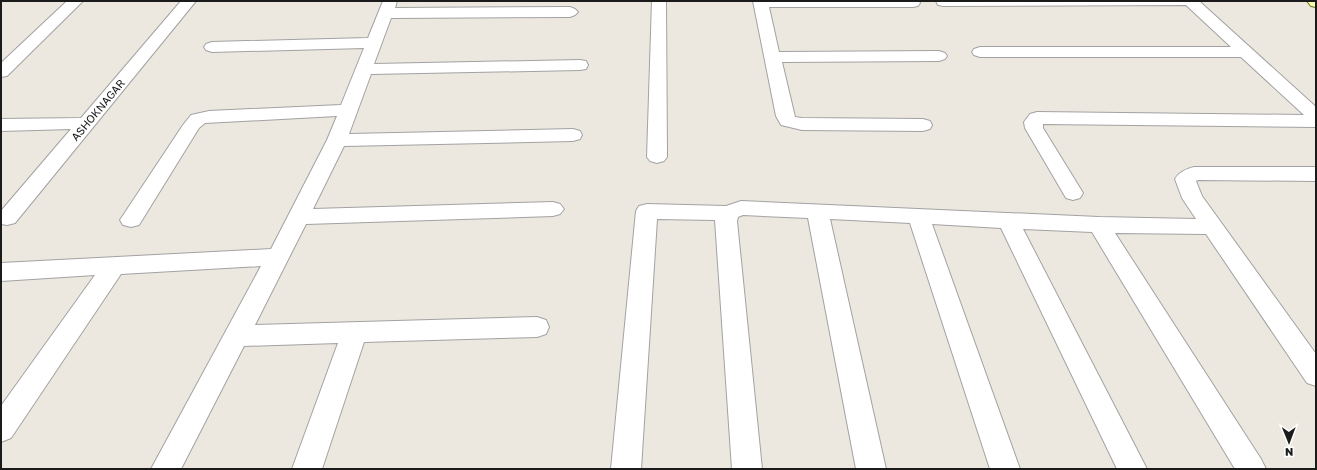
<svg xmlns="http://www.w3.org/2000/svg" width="1317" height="470" font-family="'Golos Text',sans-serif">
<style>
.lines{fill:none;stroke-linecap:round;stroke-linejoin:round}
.minor-casing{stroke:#a2a2a2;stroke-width:2}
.secondary-casing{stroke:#667300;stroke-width:2}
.minor{fill:#fff;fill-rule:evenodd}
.secondary{fill:#f8fcaf;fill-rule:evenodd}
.labels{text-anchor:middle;stroke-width:4;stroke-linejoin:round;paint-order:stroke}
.street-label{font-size:11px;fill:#1b1b1b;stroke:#fff}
</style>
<rect width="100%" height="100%" fill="#ede8df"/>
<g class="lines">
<g class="minor-casing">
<g id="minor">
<polygon points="67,1 83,1 7,76 1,77 1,63"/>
<polygon points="181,1 196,1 15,223 7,225 1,224 1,211 71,129 1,131 1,119 81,118"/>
<polygon points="383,1 397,1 395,8 570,7 575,9 578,12 575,15 570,17 391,18 374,64 580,60 586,61 588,65 586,69 580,70 371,74 349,134 573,129 580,131 582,135 580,139 573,141 344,146 313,209 553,202 560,204 564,209 560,214 553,216 306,224 255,325 537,317 546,320 549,327 546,334 537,337 364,342 322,469 292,469 338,343 244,346 181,469 151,469 261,266 121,274 11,438 1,442 1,406 95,275 1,281 1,263 271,249 327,140 337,116 205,123 199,128 139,225 131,227 123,225 120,220 183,125 191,115 209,111 341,105 364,48 212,52 206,50 204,47 206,44 212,42 368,38"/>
<polygon points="652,1 666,1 667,157 664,161 657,163 650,161 647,157"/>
<polygon points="753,1 919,1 920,3 918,6 913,7 769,7 779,52 939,51 945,53 947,56 945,59 939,61 782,62 795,117 802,118 923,119 930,121 932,125 930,129 923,131 802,130 781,125 776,116"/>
<polygon points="936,1 1199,1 1316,107 1316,127 1043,124 1043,128 1083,193 1080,198 1073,200 1066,198 1025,128 1024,122 1030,114 1037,112 1304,115 1241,57 980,57 974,55 972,52 974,49 980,47 1231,47 1186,5 943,6 938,5"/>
<path d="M1194,167H1316V181L1198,180L1196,181L1202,196L1316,354V386L1307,383L1206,234L1115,233L1261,459L1266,469H1235L1092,232L1023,229L1147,469H1117L1001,228L932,224L1020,469H990L910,223L830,219L886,469H856L808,218L743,215L738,217L737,221L762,469H732L715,220L657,219L641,469H611L636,211L639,206L647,204L726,206L741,201L1099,217L1196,219L1182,198L1175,179C1179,172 1186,169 1194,167Z"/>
</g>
</g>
<g class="secondary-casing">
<polygon id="secondary" points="1307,1 1316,1 1316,7 1311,6"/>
</g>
<use href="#minor" class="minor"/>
<use href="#secondary" class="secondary"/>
</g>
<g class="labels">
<g class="street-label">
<text transform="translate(98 110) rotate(-50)" y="4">ASHOKNAGAR</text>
</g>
</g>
<rect width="1317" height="470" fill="none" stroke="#1b1b1b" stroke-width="4"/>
<g transform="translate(1289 442) rotate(179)" stroke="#ffffff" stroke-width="3" paint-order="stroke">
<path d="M0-3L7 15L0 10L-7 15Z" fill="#1b1b1b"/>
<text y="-6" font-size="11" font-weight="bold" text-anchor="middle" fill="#1b1b1b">N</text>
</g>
</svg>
